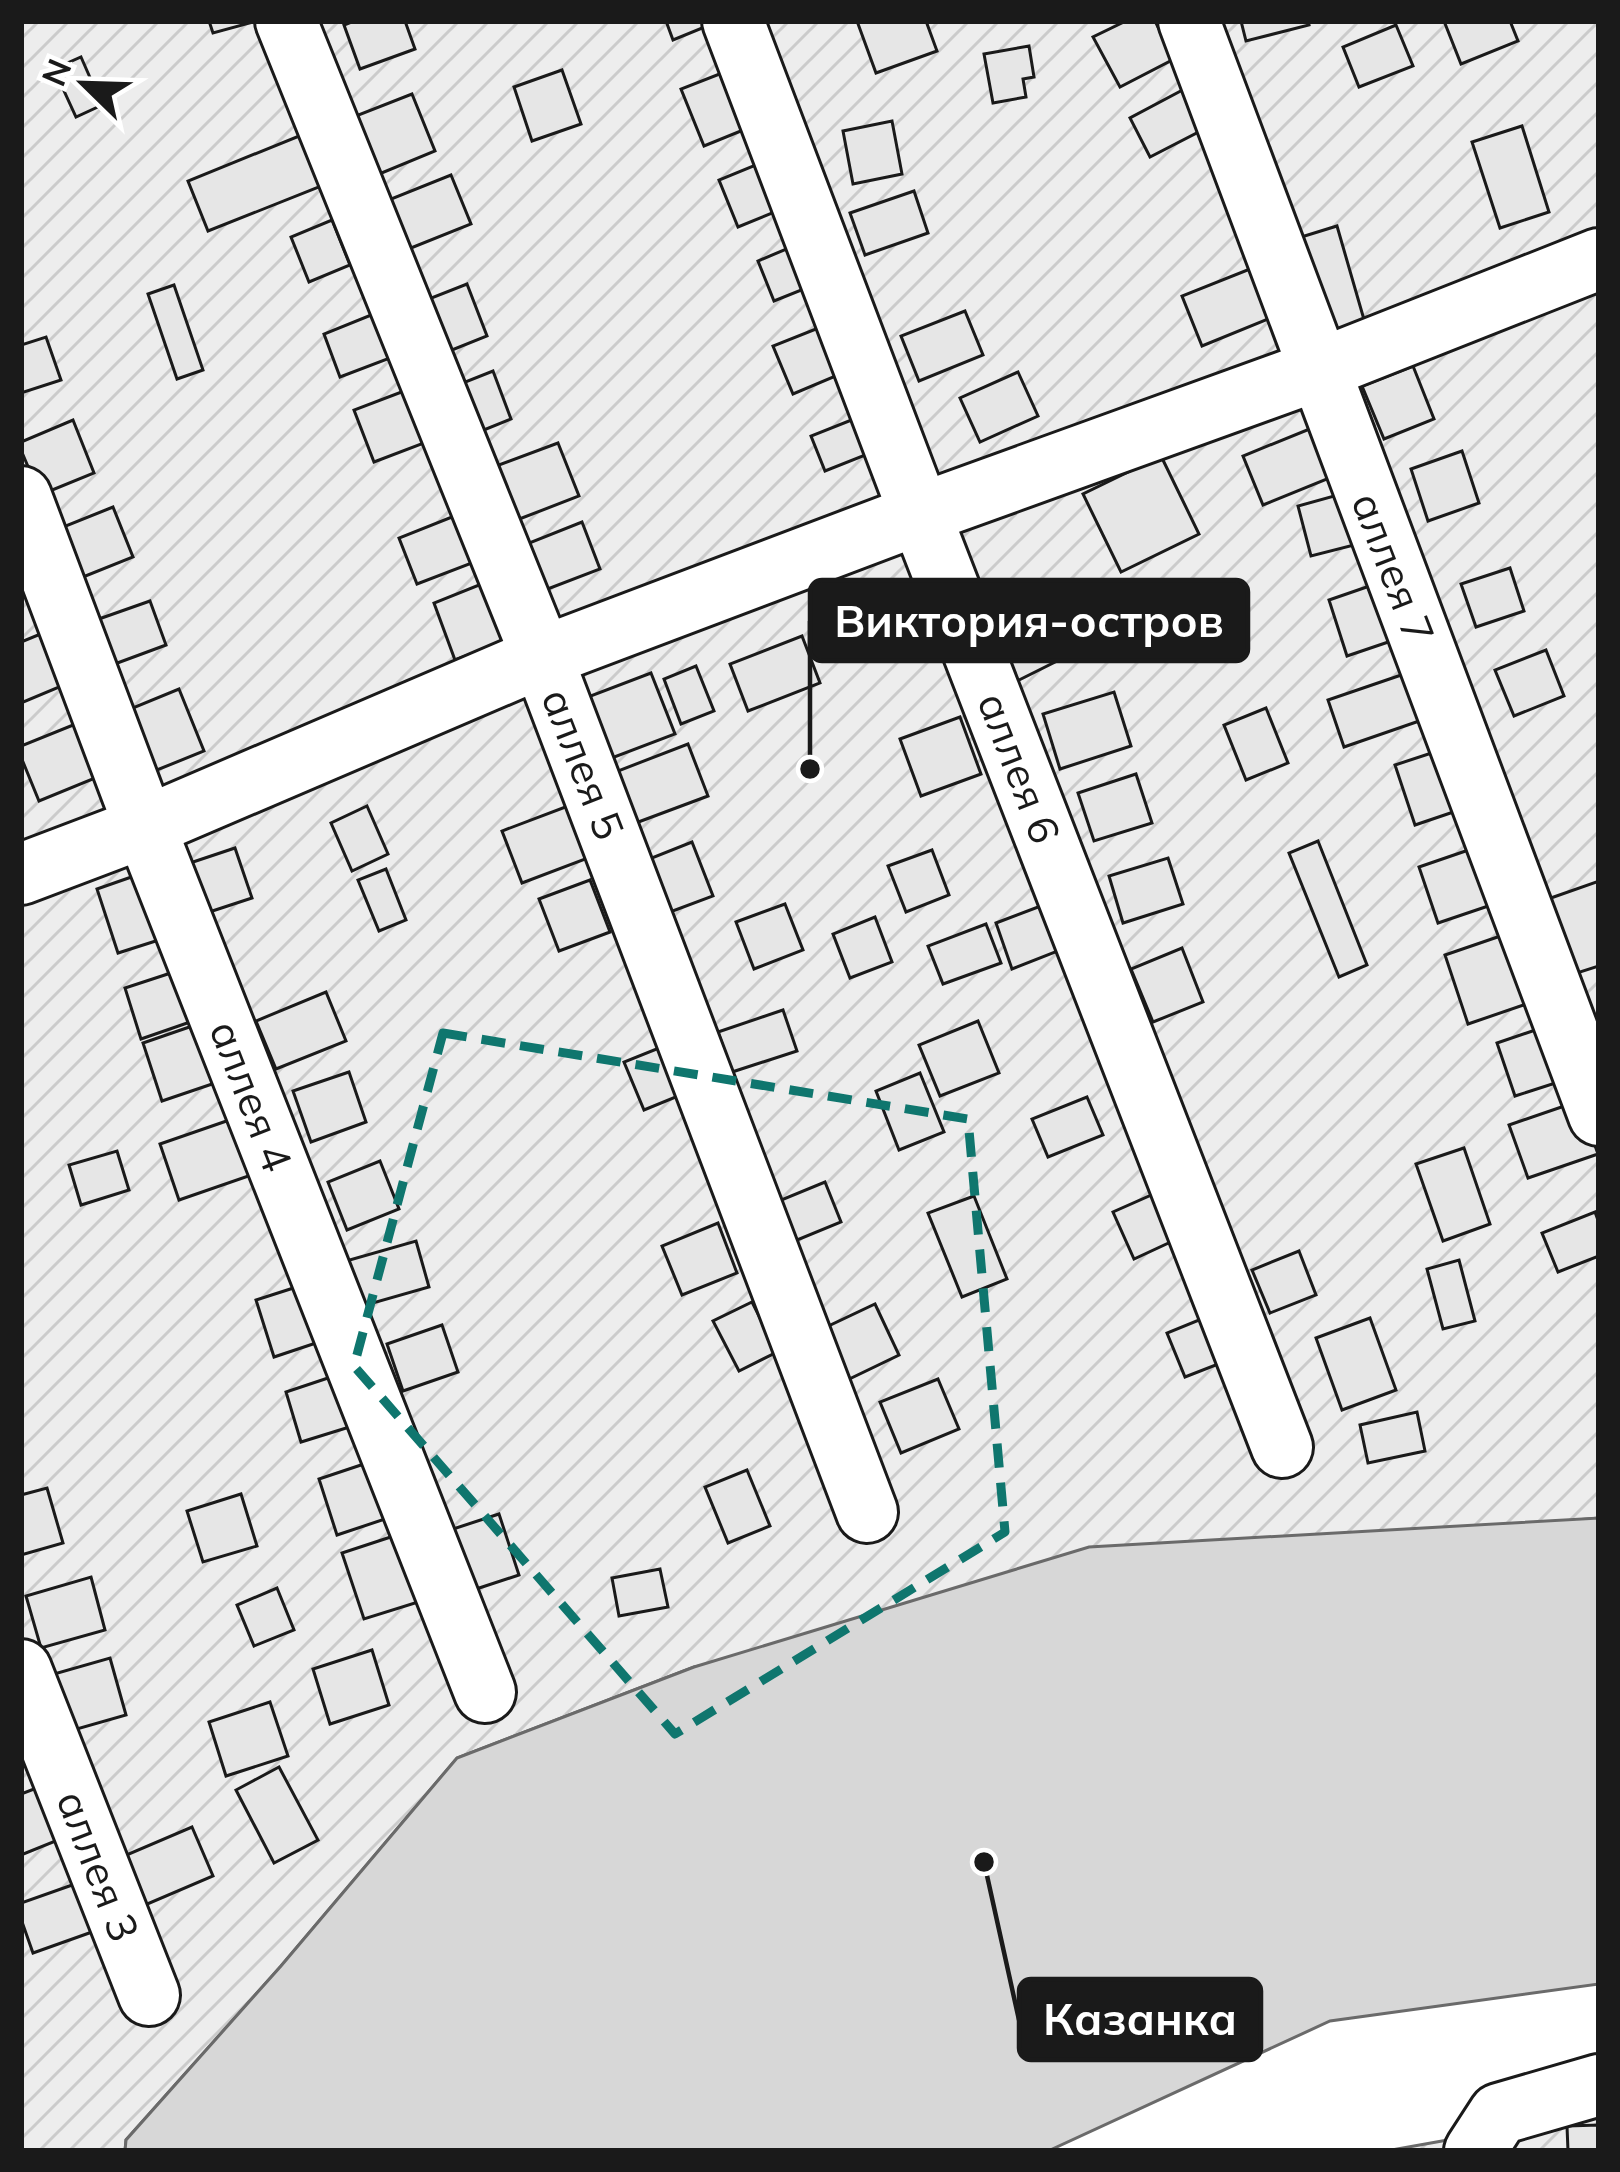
<svg xmlns="http://www.w3.org/2000/svg" width="1620" height="2172" font-family="Mulish,sans-serif">
<style>
.garden{fill:url(#garden-furrows);stroke:#6a6a6a;stroke-width:3}
.water{fill:#d7d7d7;stroke:#6a6a6a;stroke-width:3}
.building{fill:#e6e6e6;stroke:#1a1a1a;stroke-width:3}
.lines{fill:none;stroke-linecap:round;stroke-linejoin:round}
.minor-casing{stroke:#1a1a1a;stroke-width:66}
.minor{stroke:#fff;stroke-width:60}
.marked{fill:none;stroke:#0f766e;stroke-width:9;stroke-dasharray:24 15;stroke-linejoin:round}
.labels{text-anchor:middle;stroke-width:9;stroke-linejoin:round;paint-order:stroke}
.street-label{font-size:42px;fill:#1a1a1a;stroke:#fff}
.leader{fill:none;stroke:#1a1a1a;stroke-width:4.5}
.callout-dot{fill:#1a1a1a;stroke:#fff;stroke-width:4.5}
.callout{fill:#1a1a1a;stroke:#1a1a1a;stroke-width:4.5}
.callout-label{font-size:45px;text-anchor:middle;font-weight:bold;fill:#fff}
</style>
<defs>
<pattern id="garden-furrows" width="10" height="10" patternUnits="userSpaceOnUse" patternTransform="scale(3)"><rect width="10" height="10" fill="#ededed"/><path d="M-1 1l2-2M0 10L10 0M9 11l2-2" fill="none" stroke="#cbcbcb"/></pattern>
</defs>
<rect width="100%" height="100%" fill="#fff"/>
<g class="garden">
<polygon points="21,21 1599,21 1599,1518 1541,1523 694,1667 457,1758 281,1966 126,2140 125,2151 21,2151"/>
<polygon points="1599,2105 1599,2151 1386,2151 1498,2131"/>
</g>
<polygon class="water" points="1599,1518 1599,1984 1330,2021 1048,2151 125,2151 126,2140 281,1966 457,1758 694,1667 1089,1547"/>
<g class="building">
<polygon points="209,21 257,21 213,33"/>
<polygon points="354,21 405,21 415,49 360,69 344,25"/>
<polygon points="666,21 716,21 717,22 673,40"/>
<polygon points="857,21 926,21 937,51 876,73"/>
<polygon points="1126,21 1155,21 1174,59 1120,87 1093,37"/>
<polygon points="1241,21 1308,21 1309,25 1246,41"/>
<polygon points="1444,21 1510,21 1518,41 1461,64"/>
<polygon points="1396,25 1413,66 1359,87 1343,47"/>
<polygon points="1029,46 1034,77 1023,79 1026,97 993,103 984,54"/>
<polygon points="81,57 102,105 76,117 54,69"/>
<polygon points="740,66 763,122 704,146 681,89"/>
<polygon points="562,70 581,124 532,141 514,87"/>
<polygon points="1192,85 1212,125 1150,157 1130,118"/>
<polygon points="412,94 435,151 372,177 348,119"/>
<polygon points="892,121 902,174 853,184 843,131"/>
<polygon points="1522,126 1549,212 1500,228 1472,142"/>
<polygon points="309,132 329,183 208,231 188,181"/>
<polygon points="773,158 792,205 738,227 719,180"/>
<polygon points="451,175 471,224 401,252 381,203"/>
<polygon points="914,191 928,233 865,255 850,213"/>
<polygon points="332,220 350,265 309,282 291,237"/>
<polygon points="1337,226 1365,323 1326,334 1298,238"/>
<polygon points="803,242 819,283 774,301 758,261"/>
<polygon points="1265,263 1285,312 1202,346 1182,296"/>
<polygon points="467,284 487,336 442,354 421,302"/>
<polygon points="174,285 203,370 177,379 148,294"/>
<polygon points="381,311 398,355 340,377 324,334"/>
<polygon points="965,311 983,355 919,381 901,336"/>
<polygon points="831,323 850,370 793,394 773,346"/>
<polygon points="46,337 61,380 21,393 21,345"/>
<polygon points="1413,366 1434,419 1384,439 1362,386"/>
<polygon points="493,371 511,419 469,436 450,388"/>
<polygon points="1018,372 1038,416 980,442 960,398"/>
<polygon points="412,388 432,440 374,462 354,410"/>
<polygon points="859,417 873,452 825,471 811,436"/>
<polygon points="73,420 94,473 40,495 21,450 21,442"/>
<polygon points="1312,428 1332,477 1263,505 1243,456"/>
<polygon points="558,443 579,496 509,523 488,469"/>
<polygon points="1462,451 1479,503 1428,521 1411,469"/>
<polygon points="1161,456 1199,534 1121,572 1083,494"/>
<polygon points="1352,491 1366,542 1311,556 1298,506"/>
<polygon points="113,507 133,557 78,579 58,529"/>
<polygon points="467,511 485,558 417,584 399,538"/>
<polygon points="582,522 600,569 532,595 514,549"/>
<polygon points="1510,568 1524,611 1476,627 1461,584"/>
<polygon points="494,579 516,637 455,660 434,603"/>
<polygon points="1387,580 1406,636 1347,656 1329,600"/>
<polygon points="1082,585 1107,636 1017,681 992,630"/>
<polygon points="150,601 166,645 112,665 96,620"/>
<polygon points="55,628 76,680 21,703 21,642"/>
<polygon points="802,636 820,683 748,711 730,664"/>
<polygon points="1546,650 1564,696 1514,716 1495,670"/>
<polygon points="696,666 714,711 681,724 664,679"/>
<polygon points="1410,672 1425,719 1344,747 1328,700"/>
<polygon points="651,673 675,734 596,764 572,703"/>
<polygon points="179,689 204,751 142,776 118,714"/>
<polygon points="1114,692 1131,746 1060,769 1043,714"/>
<polygon points="1266,708 1288,763 1246,780 1224,725"/>
<polygon points="960,717 981,774 921,796 900,739"/>
<polygon points="83,721 105,774 39,801 21,757 21,746"/>
<polygon points="688,744 708,796 625,827 605,776"/>
<polygon points="1456,745 1477,804 1415,825 1395,765"/>
<polygon points="1136,774 1152,823 1094,841 1078,793"/>
<polygon points="576,803 596,855 522,883 502,831"/>
<polygon points="367,806 388,854 352,871 331,823"/>
<polygon points="1318,841 1367,965 1339,977 1289,853"/>
<polygon points="692,842 713,896 654,918 634,865"/>
<polygon points="1486,844 1506,900 1438,923 1419,867"/>
<polygon points="235,848 252,898 194,917 178,867"/>
<polygon points="932,850 949,895 906,912 888,866"/>
<polygon points="1168,858 1183,904 1123,923 1109,876"/>
<polygon points="386,869 406,920 379,931 358,880"/>
<polygon points="140,874 162,939 118,953 97,889"/>
<polygon points="590,880 610,932 559,951 539,899"/>
<polygon points="1599,881 1599,966 1574,974 1548,899"/>
<polygon points="785,904 803,950 754,969 736,922"/>
<polygon points="1046,904 1063,949 1012,969 996,923"/>
<polygon points="875,917 892,962 850,978 833,934"/>
<polygon points="986,924 1001,963 943,984 928,946"/>
<polygon points="1518,930 1541,999 1468,1024 1445,955"/>
<polygon points="1182,948 1203,1002 1153,1022 1131,969"/>
<polygon points="177,971 193,1021 141,1039 125,988"/>
<polygon points="326,992 346,1041 276,1069 256,1021"/>
<polygon points="783,1010 797,1051 732,1072 718,1032"/>
<polygon points="978,1021 999,1073 940,1096 919,1045"/>
<polygon points="201,1023 221,1081 162,1101 143,1043"/>
<polygon points="1553,1024 1571,1078 1515,1096 1497,1043"/>
<polygon points="674,1042 693,1090 644,1110 624,1062"/>
<polygon points="349,1072 366,1122 311,1142 293,1091"/>
<polygon points="920,1073 944,1132 899,1150 876,1091"/>
<polygon points="1087,1097 1103,1135 1048,1157 1032,1119"/>
<polygon points="1579,1101 1598,1154 1528,1178 1509,1125"/>
<polygon points="241,1116 260,1172 179,1200 160,1144"/>
<polygon points="1464,1148 1490,1224 1443,1241 1416,1164"/>
<polygon points="117,1151 129,1190 81,1205 69,1165"/>
<polygon points="380,1161 399,1209 347,1230 328,1182"/>
<polygon points="825,1182 841,1222 785,1245 769,1205"/>
<polygon points="1156,1193 1177,1239 1134,1259 1113,1212"/>
<polygon points="974,1196 1007,1279 962,1297 928,1213"/>
<polygon points="1595,1212 1599,1223 1599,1256 1558,1272 1542,1233"/>
<polygon points="718,1223 737,1273 682,1295 662,1246"/>
<polygon points="416,1241 429,1287 359,1307 346,1261"/>
<polygon points="1299,1251 1316,1295 1270,1313 1252,1270"/>
<polygon points="1459,1260 1475,1321 1443,1329 1427,1269"/>
<polygon points="306,1284 325,1340 274,1357 256,1300"/>
<polygon points="752,1302 777,1352 739,1371 713,1321"/>
<polygon points="875,1304 899,1355 843,1382 818,1331"/>
<polygon points="1221,1311 1239,1356 1185,1377 1167,1333"/>
<polygon points="1370,1318 1396,1390 1342,1410 1316,1338"/>
<polygon points="442,1325 458,1372 403,1391 387,1344"/>
<polygon points="340,1374 356,1425 301,1442 286,1392"/>
<polygon points="938,1379 959,1429 901,1453 880,1402"/>
<polygon points="1417,1412 1425,1451 1368,1463 1360,1425"/>
<polygon points="379,1459 397,1515 337,1535 319,1479"/>
<polygon points="747,1470 770,1526 728,1543 705,1487"/>
<polygon points="47,1488 63,1543 21,1555 21,1495"/>
<polygon points="241,1494 257,1546 203,1562 187,1511"/>
<polygon points="499,1514 519,1575 470,1591 450,1530"/>
<polygon points="409,1531 431,1598 364,1619 342,1553"/>
<polygon points="660,1569 668,1607 619,1616 612,1578"/>
<polygon points="91,1577 105,1630 41,1648 26,1596"/>
<polygon points="277,1588 294,1630 254,1646 237,1605"/>
<polygon points="372,1650 389,1705 330,1724 313,1669"/>
<polygon points="110,1658 126,1715 63,1733 47,1676"/>
<polygon points="270,1702 288,1756 226,1776 209,1722"/>
<polygon points="279,1767 318,1840 274,1863 236,1790"/>
<polygon points="52,1782 73,1834 21,1855 21,1794"/>
<polygon points="192,1827 213,1876 138,1908 117,1859"/>
<polygon points="75,1884 92,1932 33,1953 21,1919 21,1903"/>
<polygon points="1599,2125 1599,2151 1568,2151 1567,2126"/>
</g>
<g class="lines">
<g class="minor-casing">
<g id="minor">
<polyline points="286,21 542,657 867,1512"/>
<polyline points="733,21 920,514 1282,1447"/>
<polyline points="1189,21 1599,1115"/>
<polyline points="21,497 145,827 485,1692"/>
<polyline points="21,874 145,827 542,657 920,514 1318,370 1599,259"/>
<polyline points="21,1670 149,1995"/>
<polyline points="1475,2151 1499,2114 1599,2085"/>
</g>
</g>
<use href="#minor" class="minor"/>
</g>
<path class="marked" d="M443,1033L968,1119L1005,1532L675,1734L354,1366Z"/>
<g class="labels">
<g class="street-label">
<text transform="translate(1393 568) rotate(69)" y="15">аллея 7</text>
<text transform="translate(583 764) rotate(69)" y="15">аллея 5</text>
<text transform="translate(1019 768) rotate(69)" y="15">аллея 6</text>
<text transform="translate(251 1096) rotate(69)" y="15">аллея 4</text>
<text transform="translate(98 1866) rotate(69)" y="15">аллея 3</text>
</g>
</g>
<path class="leader" d="M810 769L810 621M984 1862L1019 2020"/>
<g class="callout-dot">
<circle cx="810" cy="769" r="12"/>
<circle cx="984" cy="1862" r="12"/>
</g>
<g class="callout">
<rect x="810" y="580" width="438" height="81" rx="12"/>
<rect x="1019" y="1979" width="242" height="81" rx="12"/>
</g>
<g class="callout-label">
<text x="1029" y="637">Виктория-остров</text>
<text x="1140" y="2035">Казанка</text>
</g>
<rect width="1620" height="2172" fill="none" stroke="#1a1a1a" stroke-width="48"/>
<g transform="translate(84 84) rotate(293)" stroke="#ffffff" stroke-width="9" paint-order="stroke">
<path d="M0-9L21 45L0 30L-21 45Z" fill="#1a1a1a"/>
<text y="-18" font-size="33" font-weight="bold" text-anchor="middle" fill="#1a1a1a">N</text>
</g>
</svg>
